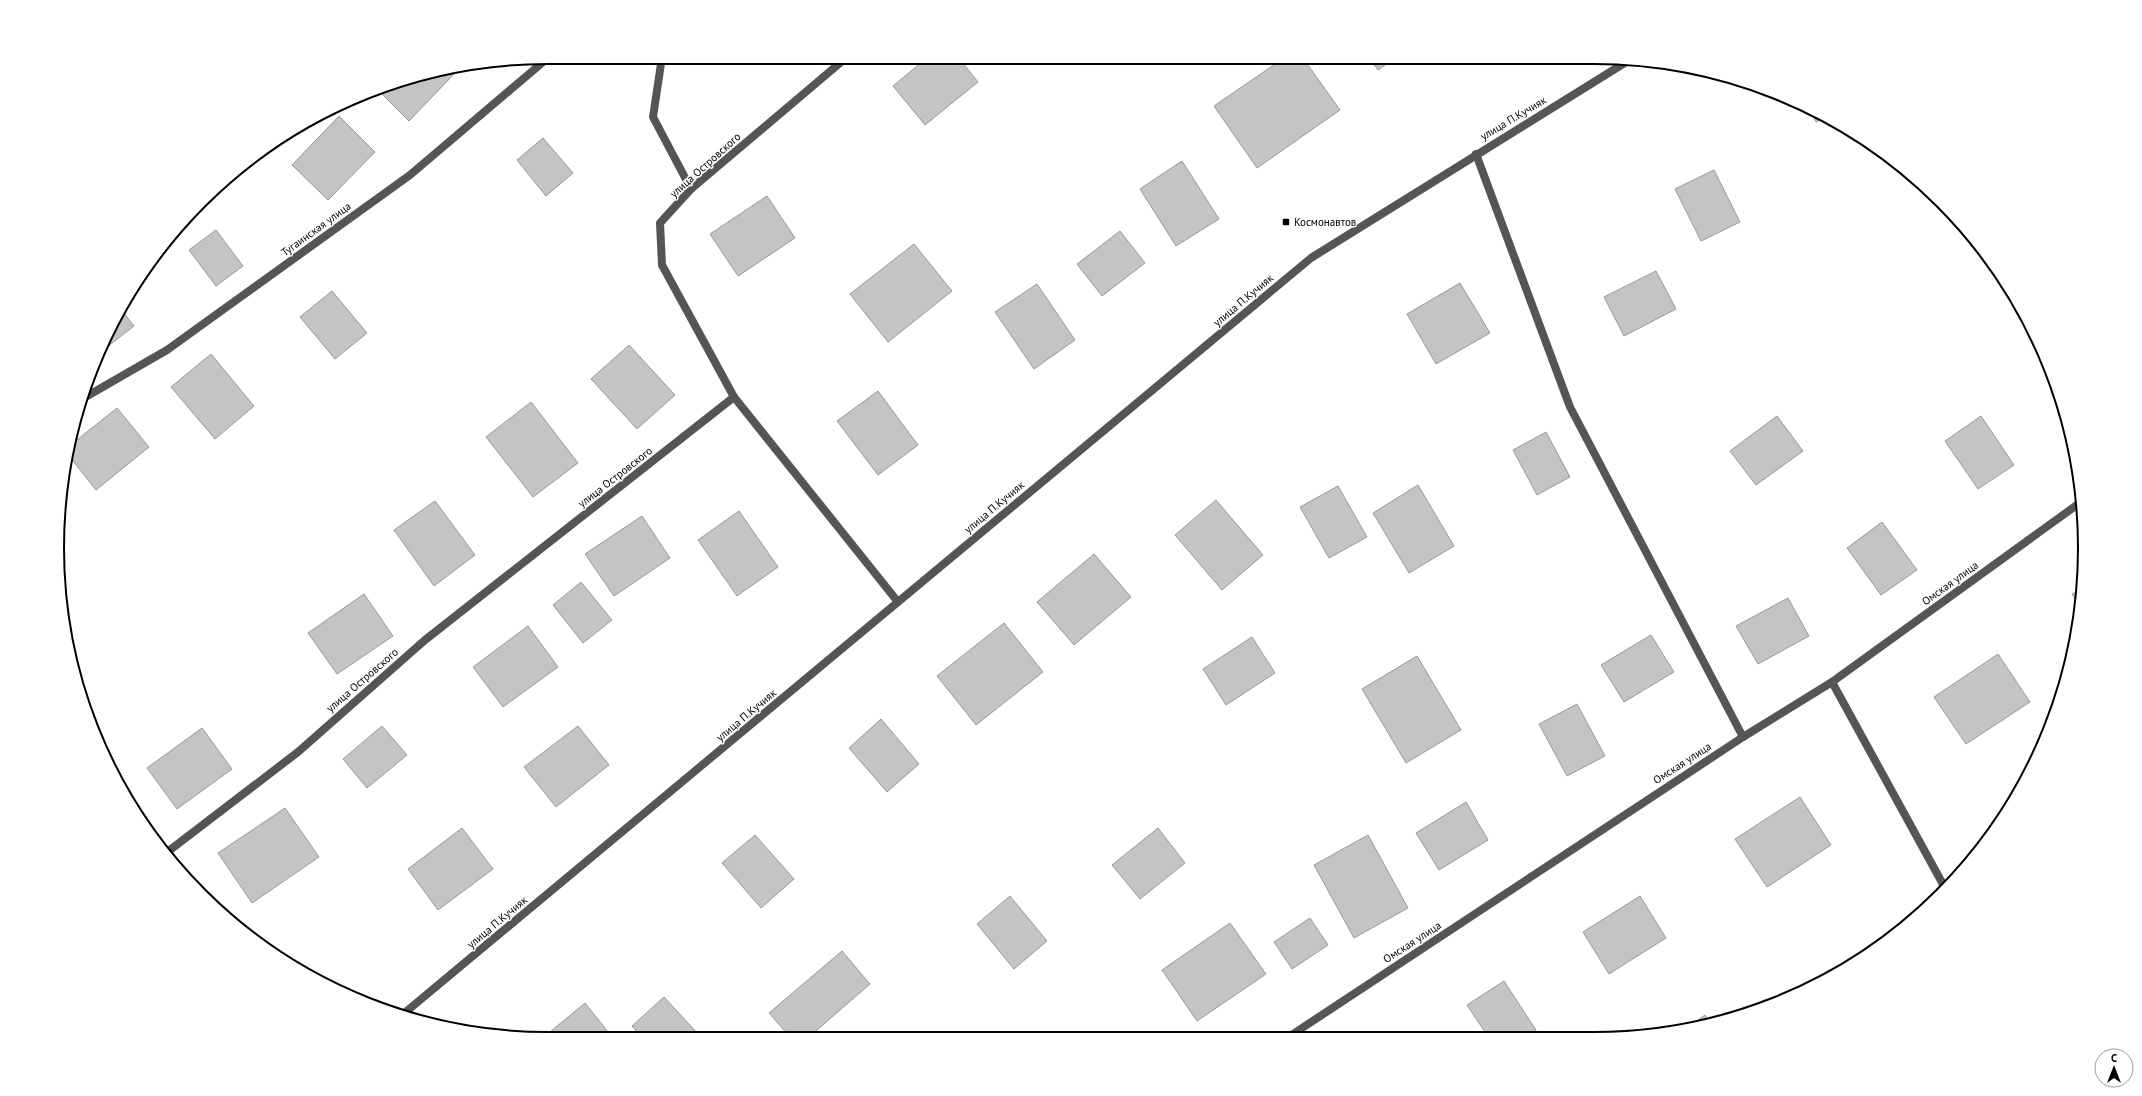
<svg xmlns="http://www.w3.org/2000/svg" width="2142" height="1096" font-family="'PT Sans',sans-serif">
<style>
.building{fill:#c4c4c4;stroke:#999}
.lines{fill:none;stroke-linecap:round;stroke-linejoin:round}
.service{stroke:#555;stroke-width:8}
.minor{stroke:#555;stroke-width:8}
.tertiary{stroke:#555;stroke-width:8}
.poi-dot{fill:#000;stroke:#fff;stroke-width:1.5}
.labels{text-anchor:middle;stroke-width:3;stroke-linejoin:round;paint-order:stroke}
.street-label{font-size:11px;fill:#000;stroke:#fff}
.poi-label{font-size:11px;fill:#000;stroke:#fff;text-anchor:start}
.rim{fill:none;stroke:#000;stroke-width:2}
</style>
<rect width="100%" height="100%" fill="#fff"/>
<g class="building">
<polygon points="928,57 958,57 978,82 925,125 893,86"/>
<polygon points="1284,58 1303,58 1340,110 1257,168 1214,106"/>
<polygon points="1369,58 1395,58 1378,70"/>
<polygon points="451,67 456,72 409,121 377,89 390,83"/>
<polygon points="1809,107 1811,108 1826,117 1816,122"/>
<polygon points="339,116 375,152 328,200 292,165"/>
<polygon points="543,138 573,173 546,196 517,160"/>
<polygon points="1182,161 1219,219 1176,246 1140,189"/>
<polygon points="1714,170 1740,222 1701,241 1675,189"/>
<polygon points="767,196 795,238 738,276 710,234"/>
<polygon points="216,230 243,266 216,286 189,250"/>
<polygon points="1120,231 1145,263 1102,296 1077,264"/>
<polygon points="914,244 952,291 888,342 850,294"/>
<polygon points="1656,271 1676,309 1624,336 1604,297"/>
<polygon points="1460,283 1490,333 1436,364 1407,314"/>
<polygon points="1037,284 1075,340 1034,369 995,312"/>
<polygon points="332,291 367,333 335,359 300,317"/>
<polygon points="120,308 134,326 98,354"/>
<polygon points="629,345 675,395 637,429 591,379"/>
<polygon points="211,354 254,406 215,439 171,387"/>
<polygon points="878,391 918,445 878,475 837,421"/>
<polygon points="531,402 578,463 533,497 486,437"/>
<polygon points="117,408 149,447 96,490 66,452 68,447"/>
<polygon points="1777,416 1803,451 1756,485 1730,451"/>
<polygon points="1981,416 2014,465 1978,489 1945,441"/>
<polygon points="1546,432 1570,477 1537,495 1513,450"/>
<polygon points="1418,485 1454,546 1409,573 1373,513"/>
<polygon points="1338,486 1367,537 1329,558 1300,507"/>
<polygon points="1216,500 1263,555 1222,590 1175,535"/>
<polygon points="435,501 475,555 434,586 394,530"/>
<polygon points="739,511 778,567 737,596 698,540"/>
<polygon points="642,516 670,558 614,596 585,554"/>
<polygon points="1882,522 1917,570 1881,595 1847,548"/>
<polygon points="1094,554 1131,597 1074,645 1037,602"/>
<polygon points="581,582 612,620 583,643 553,605"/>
<polygon points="2083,588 2080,606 2072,594"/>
<polygon points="364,594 393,636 337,674 308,633"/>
<polygon points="1788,598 1809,636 1758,664 1736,626"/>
<polygon points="1004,623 1043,672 976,725 937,676"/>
<polygon points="528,626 558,667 503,707 473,667"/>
<polygon points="1651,635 1674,672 1624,702 1601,665"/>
<polygon points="1252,637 1275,673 1226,705 1203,669"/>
<polygon points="1998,654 2030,702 1966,744 1934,697"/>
<polygon points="1417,656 1461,730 1406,763 1362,689"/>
<polygon points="1577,704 1605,756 1567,776 1539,724"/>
<polygon points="881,719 919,764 887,792 849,748"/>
<polygon points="382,726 407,755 367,788 343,759"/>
<polygon points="578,726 609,765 556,807 524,767"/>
<polygon points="202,728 232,769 177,809 147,768"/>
<polygon points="1800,797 1831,845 1767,887 1735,839"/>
<polygon points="1466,802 1488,840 1439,870 1416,833"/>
<polygon points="285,808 319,857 252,903 218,853"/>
<polygon points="462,828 493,869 438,910 408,869"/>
<polygon points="1158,828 1185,863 1140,899 1112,865"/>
<polygon points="755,835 794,879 761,908 722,863"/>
<polygon points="1368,835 1408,908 1354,938 1314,865"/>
<polygon points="1010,896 1047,941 1014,969 977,924"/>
<polygon points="1640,896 1666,938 1609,974 1583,932"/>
<polygon points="1310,918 1328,945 1292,969 1274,942"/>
<polygon points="1230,923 1266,974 1197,1021 1162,970"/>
<polygon points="842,951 870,984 809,1037 790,1037 769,1013"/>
<polygon points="1504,981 1536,1030 1528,1035 1487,1035 1467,1005"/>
<polygon points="664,997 701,1037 642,1038 632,1026"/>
<polygon points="585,1003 613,1038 557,1038 551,1031"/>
<polygon points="1705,1015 1710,1023 1686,1028"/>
</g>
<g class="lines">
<g class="service">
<polyline points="662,57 653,117 691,189"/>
<polyline points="734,397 898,602"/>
<polyline points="1832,682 1945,888"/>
</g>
<g class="minor">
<polyline points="1476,154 1570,407 1743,737"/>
<polyline points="82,399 167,350 410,175 549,57"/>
<polyline points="166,853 298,752 425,640 734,397 662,265 660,223 691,189 847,57"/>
<polyline points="1290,1036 1743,737 1832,682 2081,502"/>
</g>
<polyline class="tertiary" points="402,1015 1311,258 1631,59"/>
</g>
<rect class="poi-dot" x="1282" y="218" width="8" height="8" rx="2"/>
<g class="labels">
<g class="street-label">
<text transform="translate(1513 118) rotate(-31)" y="4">улица П.Кучияк</text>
<text transform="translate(705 165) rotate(-42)" y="4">улица Островского</text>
<text transform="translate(316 229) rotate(-36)" y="4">Тугаинская улица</text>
<text transform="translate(1243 300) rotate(-40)" y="4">улица П.Кучияк</text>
<text transform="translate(615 477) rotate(-38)" y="4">улица Островского</text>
<text transform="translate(994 507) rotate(-40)" y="4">улица П.Кучияк</text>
<text transform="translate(1950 583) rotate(-36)" y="4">Омская улица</text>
<text transform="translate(362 680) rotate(-41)" y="4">улица Островского</text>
<text transform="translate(746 715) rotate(-40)" y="4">улица П.Кучияк</text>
<text transform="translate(1682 763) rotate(-33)" y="4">Омская улица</text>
<text transform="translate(497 922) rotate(-40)" y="4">улица П.Кучияк</text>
<text transform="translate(1412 942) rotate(-33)" y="4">Омская улица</text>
</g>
<g class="poi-label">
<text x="1294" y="226">Космонавтов</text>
</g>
</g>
<path d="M0 0H2142V1096H0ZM548 64H1594A484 484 0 0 1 2078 548V548A484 484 0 0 1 1594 1032H548A484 484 0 0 1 64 548V548A484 484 0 0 1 548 64Z" fill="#fff" fill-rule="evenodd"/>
<path class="rim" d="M548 64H1594A484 484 0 0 1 2078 548V548A484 484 0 0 1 1594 1032H548A484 484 0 0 1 64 548V548A484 484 0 0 1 548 64Z"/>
<g transform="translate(2114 1068)"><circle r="19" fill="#ffffff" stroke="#999999"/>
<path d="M0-3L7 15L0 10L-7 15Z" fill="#000000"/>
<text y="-6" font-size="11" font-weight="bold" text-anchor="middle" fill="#000000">С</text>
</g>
</svg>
